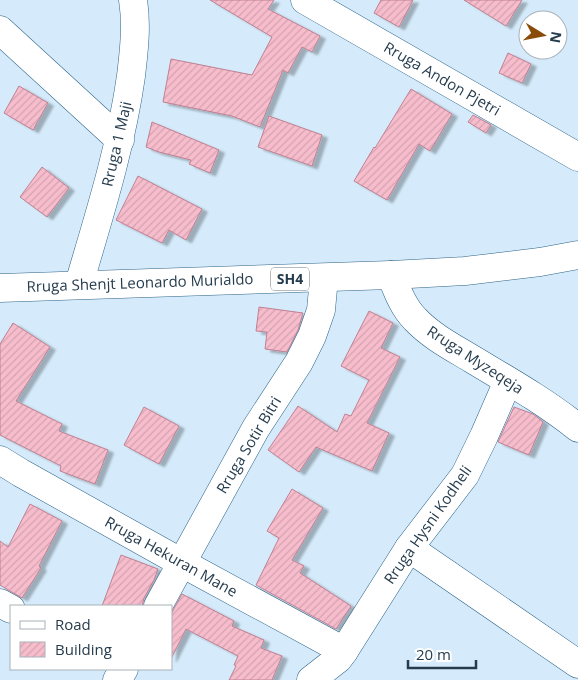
<svg xmlns="http://www.w3.org/2000/svg" width="578" height="680" font-family="'Open Sans',sans-serif">
<style>
.building{fill:url(#building-hatch);stroke:#bf8092;filter:url(#shadow)}
.lines{fill:none;stroke-linecap:round;stroke-linejoin:round}
.minor-casing{stroke:#2e6387;stroke-width:29}
.major-casing{stroke:#2e6387;stroke-width:29}
.minor{stroke:#fff;stroke-width:28}
.major{stroke:#fff;stroke-width:28}
.labels{text-anchor:middle;stroke-width:4;stroke-linejoin:round;paint-order:stroke}
.shield{fill:#fff;stroke:#667682;stroke-width:1}
.shield-label{font-size:14px;font-weight:bold;fill:#253c4d}
.street-label{font-size:15px;fill:#253c4d;stroke:#fff}
</style>
<defs>
<pattern id="building-hatch" width="6" height="6" patternUnits="userSpaceOnUse" patternTransform="scale(1.25)"><rect width="6" height="6" fill="#f7bdcc"/><path d="M-1 1l2-2M0 6l6-6M5 7l2-2" fill="none" stroke="#d4a3b1"/></pattern>
<filter id="shadow"><feDropShadow dx="5.5" dy="3" stdDeviation="1" flood-color="#0004"/></filter>
</defs>
<rect width="100%" height="100%" fill="#d5ebfb"/>
<g class="building">
<polygon points="210,0 274,0 268,9 320,36 312,52 302,47 288,73 283,70 260,127 232,116 163,102 171,59 252,75 272,37"/>
<polygon points="381,0 413,0 399,27 374,13"/>
<polygon points="464,0 522,0 506,26"/>
<polygon points="508,53 531,64 522,83 499,73"/>
<polygon points="19,86 48,103 33,130 4,113"/>
<polygon points="411,89 452,114 430,151 419,144 387,200 354,181 374,147 375,148"/>
<polygon points="473,115 491,125 486,133 468,122"/>
<polygon points="269,116 322,135 312,166 258,147"/>
<polygon points="152,122 219,150 210,173 189,164 191,160 159,152 146,147"/>
<polygon points="42,167 69,188 47,217 20,197"/>
<polygon points="138,176 202,209 186,240 169,230 162,243 116,220"/>
<polygon points="259,307 303,313 298,330 287,352 265,349 267,332 256,331"/>
<polygon points="369,311 393,323 381,348 400,357 367,423 389,433 372,471 316,447 299,472 268,450 298,406 337,432 345,414 351,416 369,380 341,366"/>
<polygon points="13,323 50,347 16,401 62,424 59,431 108,450 95,484 60,471 61,466 0,435 0,344"/>
<polygon points="144,407 179,426 159,464 124,445"/>
<polygon points="514,407 533,414 543,422 529,455 498,442"/>
<polygon points="292,489 323,508 292,560 304,566 300,573 351,606 336,629 256,585 279,538 267,531"/>
<polygon points="30,504 62,521 39,566 41,568 22,598 0,585 0,541 8,547"/>
<polygon points="121,555 158,569 154,580 144,598 142,606 102,606"/>
<polygon points="182,594 234,621 232,626 264,640 261,648 282,656 272,680 229,680 236,666 234,665 238,656 186,629 171,659 171,614"/>
</g>
<g class="lines">
<g class="minor-casing">
<g id="minor">
<polyline points="305,0 578,157"/>
<polyline points="0,30 120,140"/>
<path d="M391,275C397,290 403,307 415,319C431,336 452,347 472,359C507,380 546,402 578,428"/>
<path d="M79,284C99,216 121,147 131,76C134,51 137,25 133,0"/>
<polyline points="0,460 21,473 182,563 344,651"/>
<polyline points="409,548 578,664"/>
<polyline points="0,603 11,609"/>
<polyline points="158,606 256,428 299,362 312,336 321,310 324,278"/>
<polyline points="117,680 124,669"/>
<polyline points="311,680 338,659 344,651 409,548 465,475 484,436 508,381"/>
</g>
</g>
<g class="major-casing">
<polyline id="major" points="0,288 391,275 465,271 540,262 578,255"/>
</g>
<use href="#minor" class="minor"/>
<use href="#major" class="major"/>
</g>
<g class="labels">
<rect class="shield" x="271" y="267.5" width="38" height="23" rx="4"/>
<g class="shield-label">
<text x="290" y="284">SH4</text>
</g>
<g class="street-label">
<text transform="translate(442 79) rotate(30)" y="5">Rruga Andon Pjetri</text>
<text transform="translate(117 144) rotate(-77)" y="5">Rruga 1 Maji</text>
<text transform="translate(140 283) rotate(-2)" y="5">Rruga Shenjt Leonardo Murialdo</text>
<text transform="translate(475 360) rotate(33)" y="5">Rruga Myzeqeja</text>
<text transform="translate(249 445) rotate(-59)" y="5">Rruga Sotir Bitri</text>
<text transform="translate(428 525) rotate(-55)" y="5">Rruga Hysni Kodheli</text>
<text transform="translate(171 557) rotate(29)" y="5">Rruga Hekuran Mane</text>
</g>
</g>
<rect x="10" y="605" width="162" height="65" fill="#ffffff" stroke="#a8b1b8"/>
<rect x="20" y="621" width="25" height="8" fill="#ffffff" stroke="#a8b1b8"/>
<text x="55" y="630" font-size="15" fill="#253c4d">Road</text>
<rect x="20" y="642" width="25" height="15" fill="url(#building-hatch)" stroke="#a8b1b8"/>
<text x="55" y="655" font-size="15" fill="#253c4d">Building</text>
<g transform="translate(543 35) rotate(100)"><circle r="24" fill="#ffffff" stroke="#a8b1b8"/>
<path d="M0-4L9 19L0 12L-9 19Z" fill="#894d09"/>
<text y="-8" font-size="14" font-weight="bold" text-anchor="middle" fill="#253c4d">N</text>
</g>
<path d="M408 660v8h68v-8" fill="none" stroke="#253c4d" stroke-width="2.5"/>
<text x="416" y="660" font-size="15" fill="#253c4d" stroke="#ffffff" stroke-width="4" paint-order="stroke">20 m</text>
</svg>
